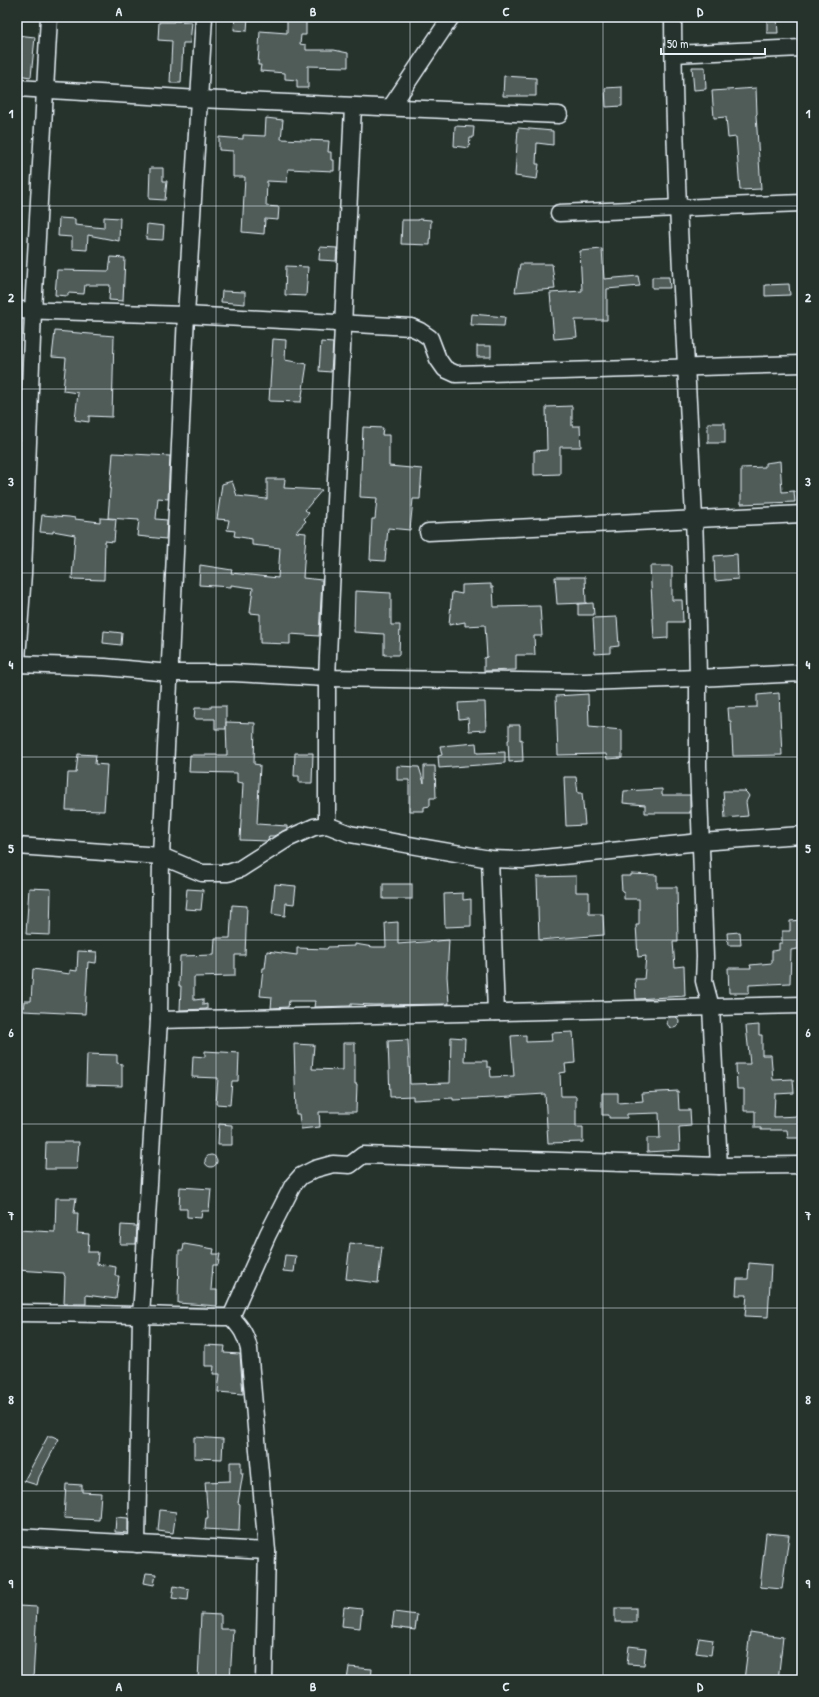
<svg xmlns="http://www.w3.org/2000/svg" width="819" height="1697" font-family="'Patrick Hand',sans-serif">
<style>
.building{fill:#505c59;stroke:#e8f1f8}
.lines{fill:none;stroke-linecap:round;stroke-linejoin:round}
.minor-casing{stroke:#e8f1f8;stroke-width:19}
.minor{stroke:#26332d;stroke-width:16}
.grid{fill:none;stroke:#e8f1f8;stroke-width:1;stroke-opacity:0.55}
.neatline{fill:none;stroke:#e8f1f8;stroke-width:1.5}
.grid-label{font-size:13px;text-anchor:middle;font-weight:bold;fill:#e8f1f8}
</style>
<rect width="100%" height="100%" fill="#26332d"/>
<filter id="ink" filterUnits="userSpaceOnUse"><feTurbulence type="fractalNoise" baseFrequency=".025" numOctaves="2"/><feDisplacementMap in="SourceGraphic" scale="8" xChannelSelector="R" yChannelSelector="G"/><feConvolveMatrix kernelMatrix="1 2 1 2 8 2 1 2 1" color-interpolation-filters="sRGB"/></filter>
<g filter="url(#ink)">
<g class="building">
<polygon points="235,17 248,17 247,31 234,30"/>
<polygon points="287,17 301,17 301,19 306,19 306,35 301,35 300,44 306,45 306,50 334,50 348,53 348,67 308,66 308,88 297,88 297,80 285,79 285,73 260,71 261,65 258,65 260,31 287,33"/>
<polygon points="767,19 777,19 778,33 767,33"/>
<polygon points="174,21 192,22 190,43 183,43 181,83 170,83 172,41 158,40 159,22 174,22"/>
<polygon points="17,35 35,37 31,77 17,75 21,47 17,46"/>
<polygon points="692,67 705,67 706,89 694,90"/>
<polygon points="504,76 536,78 536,96 503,96"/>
<polygon points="622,87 622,106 606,107 605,88"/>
<polygon points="756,88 757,114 756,115 761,189 740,190 736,137 728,138 726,117 714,118 712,91"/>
<polygon points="266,118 283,120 281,139 329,141 328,152 331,152 331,160 334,160 334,171 288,169 287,182 267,181 266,206 279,207 278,220 265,219 264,234 242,232 245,177 233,177 233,151 219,150 219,137 243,139 243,135 265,136"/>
<polygon points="455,126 474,127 473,138 470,138 469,148 454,146"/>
<polygon points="518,128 553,131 553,145 537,143 536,164 539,164 537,179 515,176"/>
<polygon points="150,168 163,168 163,181 167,181 165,200 149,199"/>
<polygon points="104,217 120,218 119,241 88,235 87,250 72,249 72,237 58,236 59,218 75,219 75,225 104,228"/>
<polygon points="419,219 431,220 430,245 401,244 402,220 419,220"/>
<polygon points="147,224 164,226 163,240 146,239"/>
<polygon points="320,247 337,248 336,261 319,260"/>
<polygon points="602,249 604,279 638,276 640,286 607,289 607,320 575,320 577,337 554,339 550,293 582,291 580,251"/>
<polygon points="111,257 125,258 123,301 109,300 110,285 85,285 84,294 68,293 68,296 55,295 57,270 109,271"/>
<polygon points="520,264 552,264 555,289 515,292"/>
<polygon points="286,266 308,267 306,296 285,295"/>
<polygon points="652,277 669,277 670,288 652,288"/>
<polygon points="789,284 790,295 765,296 765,285"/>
<polygon points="222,291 245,292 245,304 221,302"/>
<polygon points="472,314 505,317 504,326 471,325"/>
<polygon points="55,331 114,336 112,417 89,416 89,422 75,420 78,393 63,391 66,358 52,357"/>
<polygon points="273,339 286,340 285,360 307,364 301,402 269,401"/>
<polygon points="321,342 333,343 331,372 319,371"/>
<rect x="477" y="346" width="14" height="11"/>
<polygon points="572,406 572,426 580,426 581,447 560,447 560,474 534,475 534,451 547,450 546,407"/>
<rect x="708" y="423" width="17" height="20"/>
<polygon points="363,427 383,428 382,435 389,435 389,466 422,469 420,499 413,499 410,530 388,528 385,561 370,560 372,519 375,519 377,498 360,497"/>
<polygon points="113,453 170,456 168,499 158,498 156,519 167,520 166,539 137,536 139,520 108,518"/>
<polygon points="780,461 782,492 794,491 795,502 741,504 741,468 765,467 765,463"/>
<polygon points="267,479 285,479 284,488 322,490 305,510 309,513 304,519 306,521 296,532 306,533 303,578 322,580 319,636 290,634 290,644 260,643 260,614 250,613 253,588 231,585 231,587 199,585 200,565 232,570 231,573 278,578 280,548 252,545 252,539 234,536 235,531 227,530 229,520 217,519 222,484 232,481 237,496 267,499"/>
<polygon points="42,515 69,517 75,518 75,519 100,522 100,518 116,519 114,542 105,541 104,580 72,579 75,535 53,531 53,533 40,532"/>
<polygon points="737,554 738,579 715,581 714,556"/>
<polygon points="650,566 672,566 672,600 682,600 683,622 668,622 668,638 654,639"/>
<polygon points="555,577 585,577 586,603 557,604"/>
<polygon points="491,584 491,587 493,587 494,607 540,606 542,636 534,636 535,655 516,655 516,670 484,671 484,658 487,657 485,625 465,626 465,622 449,625 452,592 462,594 462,585"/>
<polygon points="355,591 391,593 391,625 400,625 399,655 384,655 384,634 354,632"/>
<polygon points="593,603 594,615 578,615 578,604"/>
<polygon points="617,617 619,646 610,647 610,653 595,654 593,618"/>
<polygon points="104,631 122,633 121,645 103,643"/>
<polygon points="779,693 782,755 733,756 731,721 729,721 728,708 757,707 757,695"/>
<polygon points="588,694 589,727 622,730 622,758 607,759 606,754 558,755 556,696"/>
<polygon points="476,702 485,702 486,730 469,731 468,718 459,719 458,703"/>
<polygon points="211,706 226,706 226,729 215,729 215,719 194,719 195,708 211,708"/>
<polygon points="226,722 255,723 254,764 260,765 257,824 287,826 287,829 274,836 269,836 268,840 267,841 240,840 243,783 237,782 237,773 189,772 190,755 227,755"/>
<polygon points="509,725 520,725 520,740 522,739 523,761 509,762 508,740 509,740"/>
<polygon points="476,743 477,753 505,752 505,763 439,768 438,756 442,755 440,746"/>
<polygon points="295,753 313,753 312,783 299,783 299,776 294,776"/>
<polygon points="78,754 96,755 95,764 107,765 104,811 66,810 68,773 76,773"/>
<polygon points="397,766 419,767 424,783 424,766 435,766 436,798 430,798 430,806 424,807 424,811 409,811 409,780 397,780"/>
<polygon points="564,777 576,777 578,793 582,793 585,825 566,826"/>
<polygon points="662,789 662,795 690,795 690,813 645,813 645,805 623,803 624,791"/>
<polygon points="723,791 745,791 747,793 749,796 746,802 748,816 725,818"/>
<polygon points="631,874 657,875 657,887 677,887 678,942 673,942 675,967 684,966 685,996 636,999 635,979 644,979 646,956 638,957 636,925 639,925 639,899 624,899 624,891 622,891 621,876 631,876"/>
<polygon points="576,876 576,892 589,892 589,914 603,914 604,935 539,940 537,877"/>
<polygon points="275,884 296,886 294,904 286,903 285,916 272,914"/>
<rect x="383" y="884" width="29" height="15"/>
<polygon points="29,888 51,889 50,935 26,934"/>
<polygon points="187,889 203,890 201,910 185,909"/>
<polygon points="463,893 463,900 471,899 471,926 445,927 444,894"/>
<polygon points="232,905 247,906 245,955 235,955 235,976 194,977 194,1000 203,999 203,1005 207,1004 207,1009 180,1010 181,986 179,986 180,956 214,955 215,938 230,938"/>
<polygon points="802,920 802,938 798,938 798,949 791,950 790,983 749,985 749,993 729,993 728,968 751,968 750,965 772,963 772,951 779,950 779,943 782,943 782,931 790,931 790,921"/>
<polygon points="398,922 398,944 449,940 447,976 449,1004 375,1005 351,1004 351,1006 314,1007 315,1001 289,1001 288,1007 271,1008 272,997 260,996 263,968 265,968 267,951 297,955 297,948 327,949 328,947 355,946 355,944 373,947 386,947 385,923"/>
<polygon points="740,932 741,945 728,945 727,933"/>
<polygon points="78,951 97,952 96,963 88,962 85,1014 23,1011 24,1001 31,1001 33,969 70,974 70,970 77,971"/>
<circle cx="673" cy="1022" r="6"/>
<polygon points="759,1025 759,1035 762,1035 762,1055 771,1055 773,1080 793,1079 794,1093 775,1094 774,1117 801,1116 802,1138 788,1138 787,1130 761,1130 761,1128 755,1128 755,1111 744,1111 744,1089 737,1089 736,1064 750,1064 746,1026"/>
<polygon points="573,1032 575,1063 565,1064 566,1072 560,1073 561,1096 576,1096 576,1127 583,1127 583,1142 548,1143 545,1094 512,1096 512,1097 453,1100 453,1098 413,1100 413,1096 390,1097 388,1041 408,1040 410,1084 450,1083 451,1037 465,1038 464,1061 487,1061 487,1067 490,1067 491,1077 514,1076 511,1036 526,1035 526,1042 552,1041 551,1033"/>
<polygon points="343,1043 355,1043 355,1084 357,1084 356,1112 319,1112 320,1127 301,1129 299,1114 296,1114 294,1044 314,1045 312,1069 343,1070"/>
<polygon points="205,1051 239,1053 238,1081 232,1081 230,1105 216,1104 218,1078 192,1077 193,1056 205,1057"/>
<polygon points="87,1054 117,1055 117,1063 122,1064 122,1086 86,1085"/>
<polygon points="678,1091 679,1110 690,1110 691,1126 679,1127 680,1150 647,1152 647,1138 660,1138 659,1113 627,1114 627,1118 609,1118 609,1115 602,1115 602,1093 618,1093 618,1103 643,1101 642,1093"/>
<polygon points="219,1124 232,1125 232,1145 218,1145"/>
<polygon points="46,1142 79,1142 77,1169 45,1169"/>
<circle cx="211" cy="1161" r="6"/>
<polygon points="180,1187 211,1189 209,1211 202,1211 201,1218 187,1217 187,1209 179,1209"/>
<polygon points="56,1198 76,1198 74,1213 78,1213 77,1233 89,1234 88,1252 98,1252 97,1264 116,1267 115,1276 119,1276 116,1299 86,1295 86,1304 64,1304 65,1276 64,1275 64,1273 17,1270 17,1230 55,1232"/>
<polygon points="121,1225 137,1226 136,1244 120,1244"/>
<polygon points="350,1243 382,1247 378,1283 346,1279"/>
<polygon points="184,1244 214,1249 213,1254 220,1254 218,1265 213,1265 211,1290 217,1290 217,1306 178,1303 179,1250 183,1250"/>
<polygon points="285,1255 296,1256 294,1272 283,1271"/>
<polygon points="749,1263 771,1265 768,1317 745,1316 747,1295 736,1295 737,1279 748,1279"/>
<polygon points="205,1345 225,1346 224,1353 240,1354 243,1394 218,1392 220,1374 213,1374 214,1366 205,1366"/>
<polygon points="48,1436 52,1436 59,1439 39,1477 37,1485 24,1481"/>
<polygon points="194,1437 223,1439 222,1459 194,1458"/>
<polygon points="230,1462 241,1462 241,1473 243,1473 238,1503 240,1504 239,1531 205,1529 206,1518 208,1518 205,1482 230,1481"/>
<polygon points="66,1484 82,1485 82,1492 101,1493 99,1520 64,1518"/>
<polygon points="160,1510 176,1512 173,1533 158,1531"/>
<polygon points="116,1517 128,1518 128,1533 115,1532"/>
<polygon points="766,1533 789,1535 782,1589 760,1587"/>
<polygon points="146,1573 156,1574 154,1585 144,1583"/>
<polygon points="174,1586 189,1589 188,1600 172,1598"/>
<polygon points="18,1606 37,1607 33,1680 17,1680"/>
<polygon points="344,1607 362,1609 360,1628 342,1626"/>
<rect x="615" y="1608" width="21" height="14"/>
<polygon points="394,1612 417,1615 415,1630 392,1627"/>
<polygon points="201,1614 221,1615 221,1629 233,1629 230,1680 198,1680"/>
<polygon points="750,1632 783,1637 778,1680 744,1680"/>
<polygon points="699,1638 713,1640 711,1655 696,1653"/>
<polygon points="629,1646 646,1648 644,1665 627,1664"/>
<polygon points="349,1667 372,1669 371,1680 347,1680"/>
</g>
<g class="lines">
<g class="minor-casing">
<g id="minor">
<path d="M673,17C674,184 686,351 694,518C696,571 697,625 698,678L802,673"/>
<polyline points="674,54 802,48"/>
<polyline points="17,88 199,99 559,115"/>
<polyline points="391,107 451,17"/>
<polyline points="559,213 802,203"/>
<polyline points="17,310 186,315 411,327 420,331 430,338 438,359 445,369 456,374 802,364"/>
<polyline points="428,532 802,514"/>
<polyline points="17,659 23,573 33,311 49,17"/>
<polyline points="17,664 105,667 170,673 234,673 327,678 584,682 698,678 698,766 705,957 704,981 711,1007 719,1166"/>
<polyline points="327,825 327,678 353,106"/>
<polyline points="17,846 161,856 202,873 228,873 240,869 287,839 314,827 327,825 350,834 421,847 490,859 523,860 700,842 802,835"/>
<polyline points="490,859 496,1012"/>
<polyline points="159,1020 802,1005"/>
<path d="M17,1313C88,1313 160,1316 231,1317C241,1327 246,1335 249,1349L267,1551L264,1680"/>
<polyline points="231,1317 268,1234 293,1185 301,1176 315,1169 333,1164 350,1165 363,1155 719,1166 802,1165"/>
<polyline points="17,1537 267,1551"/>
<polyline points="137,1544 141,1316 159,1020 161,856 186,315 204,17"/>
</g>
</g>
<use href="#minor" class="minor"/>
</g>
</g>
<path class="grid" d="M216,17V1680M410,17V1680M603,17V1680M17,206H802M17,389H802M17,573H802M17,757H802M17,940H802M17,1124H802M17,1308H802M17,1491H802"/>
<rect width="819" height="1697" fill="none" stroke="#26332d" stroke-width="44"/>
<path d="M661 48v6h104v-6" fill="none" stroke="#e8f1f8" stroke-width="2"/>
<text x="667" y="48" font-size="12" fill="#e8f1f8" stroke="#26332d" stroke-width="3" paint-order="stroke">50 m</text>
<rect x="22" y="22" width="775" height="1653" class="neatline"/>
<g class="grid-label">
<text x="119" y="16">A</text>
<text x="313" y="16">B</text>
<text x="506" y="16">C</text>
<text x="700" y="16">D</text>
<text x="11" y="118">1</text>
<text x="808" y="118">1</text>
<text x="11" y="302">2</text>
<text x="808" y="302">2</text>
<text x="11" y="486">3</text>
<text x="808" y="486">3</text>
<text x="11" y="669">4</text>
<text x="808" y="669">4</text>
<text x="11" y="853">5</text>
<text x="808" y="853">5</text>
<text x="11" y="1037">6</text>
<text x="808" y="1037">6</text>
<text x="11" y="1220">7</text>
<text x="808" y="1220">7</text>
<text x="11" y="1404">8</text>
<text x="808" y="1404">8</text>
<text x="11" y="1588">9</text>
<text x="808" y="1588">9</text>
<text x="119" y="1691">A</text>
<text x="313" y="1691">B</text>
<text x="506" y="1691">C</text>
<text x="700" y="1691">D</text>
</g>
</svg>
